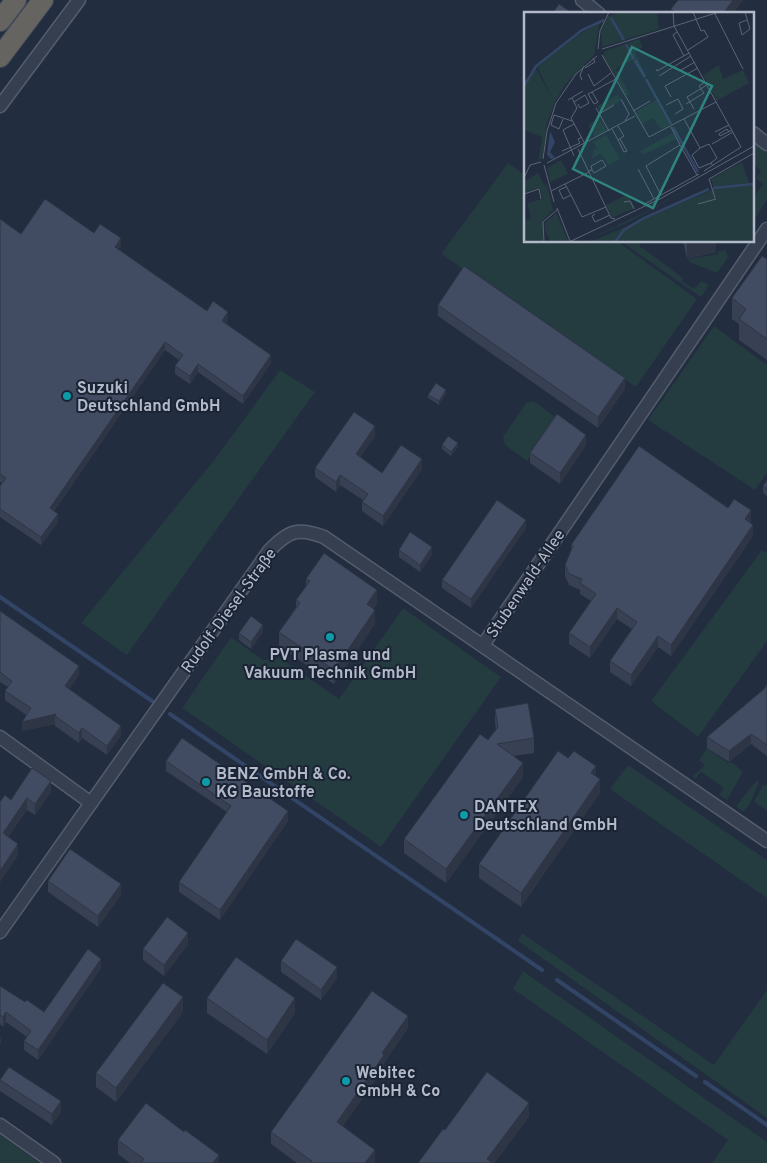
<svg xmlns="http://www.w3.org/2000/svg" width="767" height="1163" font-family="Overpass,sans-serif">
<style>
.green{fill:#243b40}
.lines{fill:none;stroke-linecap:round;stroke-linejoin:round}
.stream{stroke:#334566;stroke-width:4}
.minor-casing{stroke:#545d6d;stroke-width:15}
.trunk-casing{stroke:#414a5a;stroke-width:22}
.minor{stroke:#363f4f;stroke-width:12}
.trunk{stroke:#656461;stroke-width:20}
.wall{fill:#384154}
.shaded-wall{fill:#2e3545}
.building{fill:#414c62;stroke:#2e3545}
.culture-dot{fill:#0f9aa8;stroke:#1b2434;stroke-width:2}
.labels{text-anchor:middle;stroke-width:4;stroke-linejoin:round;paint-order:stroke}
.poi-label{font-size:16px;font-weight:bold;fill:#b2baca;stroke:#1b2434;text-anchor:start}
.street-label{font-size:16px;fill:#b2baca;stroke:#1b2434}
.inset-river{fill:none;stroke:#334566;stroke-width:2.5}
.inset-road{fill:none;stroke:#5c6577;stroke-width:1}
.view{fill:#308480;fill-opacity:0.15;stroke:#308480;stroke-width:2.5}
.inset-edge{fill:none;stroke:#b2baca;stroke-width:2.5}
</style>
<rect width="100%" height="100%" fill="#222d3f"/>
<g class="green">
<polygon points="753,142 767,152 767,200 753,221 753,198 763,184 756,178 761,171 753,164"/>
<polygon points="508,163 526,176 526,241 617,241 697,299 636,387 441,254"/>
<polygon points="620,241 642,241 639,247 643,248 683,278 682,281 694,289 701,281 709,285 701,297"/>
<polygon points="726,250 728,258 717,273 689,262 689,259 718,254 718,251"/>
<polygon points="714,326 767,365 767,473 755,490 648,420"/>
<polygon points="280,370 315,392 127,655 81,623 215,459"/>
<polygon points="534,401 558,419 527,461 505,445 503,437 526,403"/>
<polygon points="762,550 767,553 767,641 698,737 651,701"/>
<polygon points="403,608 501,677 381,847 182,708 231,637 263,660 280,658 339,699"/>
<polygon points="708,747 711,751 728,763 732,762 743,772 727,800 719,795 724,788 701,772 695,779 693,776 705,765 699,760"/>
<polygon points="628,765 767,860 767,898 610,789"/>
<polygon points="757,780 759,782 750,804 743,812 736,806"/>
<polygon points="767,784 767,811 754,802 763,785 766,786"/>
<polygon points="522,933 714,1065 767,990 767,1118 518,941"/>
<polygon points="523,971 767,1142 767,1163 712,1163 728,1140 513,989"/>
<polygon points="0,1135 40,1163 0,1163"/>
</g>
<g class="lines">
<g class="stream">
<polyline points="0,597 152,701"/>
<polyline points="170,714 542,970"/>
<polyline points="557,980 696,1076"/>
<polyline points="705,1082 767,1125"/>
</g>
<g class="minor-casing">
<g id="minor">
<polyline points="582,0 599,14"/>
<polyline points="0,106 79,0"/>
<polyline points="753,133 767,144"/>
<polyline points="483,645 767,229"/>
<polyline points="0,737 91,803"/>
<path d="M0,932L269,551C288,531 297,527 324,537L767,841"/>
<polyline points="0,1125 54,1163"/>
</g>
</g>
<g class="trunk-casing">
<g id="trunk">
<polyline points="0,21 16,0"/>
<polyline points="0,57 43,0"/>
</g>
</g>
<use href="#minor" class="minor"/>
<use href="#trunk" class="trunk"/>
</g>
<g class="wall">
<polygon points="743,0 733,14 671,14 671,9"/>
<polygon points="0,219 21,234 94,233 121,246 118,250 207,311 228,320 226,323 271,363 243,404 198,372 190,384 175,374 175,366 179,360 165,350 54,511 58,522 41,545 0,517 0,486 2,483 0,482"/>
<polygon points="683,241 716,241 716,252 687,259"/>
<polygon points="767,259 767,360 739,340 739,324 732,319 732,298"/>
<polygon points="438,305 625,389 598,428 438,316"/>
<polygon points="446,394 439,405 428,398 428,395"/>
<polygon points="375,436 360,457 382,473 422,469 383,526 362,511 362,502 363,500 340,485 336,492 315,477 315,468"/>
<polygon points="442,445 458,447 451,456 442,449"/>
<polygon points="586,445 560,484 530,463 530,453"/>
<polygon points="767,480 767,496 763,493 763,486"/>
<polygon points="728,508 751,521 750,523 753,536 671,656 658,647 631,686 610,672 610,661 632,629 617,619 590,658 569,644 569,633 591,601 580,594 580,590 569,585 565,576 565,565 571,551 571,545"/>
<polygon points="526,528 471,608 442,588 442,580"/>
<polygon points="399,550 432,555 420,572 399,557"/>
<polygon points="306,579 377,604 373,609 375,624 334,684 279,646 279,632 296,607 296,600 306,587"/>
<polygon points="0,611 79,675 69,689 121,735 107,755 82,738 79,743 55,726 55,724 22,731 26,715 5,700 5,691 8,687 0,682"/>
<polygon points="263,632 251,649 239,640 239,633"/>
<polygon points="767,684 767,756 751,744 729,762 707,748 707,737 764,689"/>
<polygon points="495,709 534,738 534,753 513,756 523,777 446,883 404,853 404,839 488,740 496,730 495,723"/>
<polygon points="568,758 596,776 600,793 521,907 479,878 479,864"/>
<polygon points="166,761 288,821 220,920 179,892 179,882 227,812 166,771"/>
<polygon points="51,792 35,815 27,810 8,837 18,855 0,882 0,802"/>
<polygon points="48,881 121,895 98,927 48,892"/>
<polygon points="188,944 164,976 143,960 143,949"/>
<polygon points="281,961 337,978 321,1000 281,972"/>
<polygon points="101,968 38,1060 24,1050 24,1041 27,1037 6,1022 3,1027 0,1024 0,986 25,1002 44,1012"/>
<polygon points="207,998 295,1013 267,1054 207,1013"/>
<polygon points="183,1012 116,1102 96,1087 96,1073"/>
<polygon points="408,1028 384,1063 384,1068 342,1126 375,1163 297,1163 271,1144 271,1132"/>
<polygon points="0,1080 61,1112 52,1125 0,1091"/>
<polygon points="118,1140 219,1163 130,1163 118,1154"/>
</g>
<g class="shaded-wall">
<polygon points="733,0 743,0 733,14 723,14"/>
<polygon points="121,238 121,246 115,255 115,247"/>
<polygon points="687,241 716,241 716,252 687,259"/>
<polygon points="228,312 228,320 222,329 222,321"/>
<polygon points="165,342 165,350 50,516 50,508"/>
<polygon points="271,355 271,363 243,404 243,396"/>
<polygon points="198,364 198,372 190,384 190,376"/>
<polygon points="625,378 625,389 598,428 598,417"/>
<polygon points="446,390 446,394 439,405 439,401"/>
<polygon points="375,426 375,436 356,463 356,454"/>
<polygon points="586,435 586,445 560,484 560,473"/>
<polygon points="458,443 458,447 451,456 451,452"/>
<polygon points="422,459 422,469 383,526 383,516"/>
<polygon points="340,475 340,485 336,492 336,482"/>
<polygon points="751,510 751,521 745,530 745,519"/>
<polygon points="58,514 58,522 41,545 41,537"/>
<polygon points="526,520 526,528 471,608 471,599"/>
<polygon points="753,525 753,536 671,656 671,645"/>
<polygon points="432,547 432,555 420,572 420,565"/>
<polygon points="377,590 377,604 367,618 367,604"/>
<polygon points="617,608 617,619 590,658 590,647"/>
<polygon points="375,610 375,624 334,684 334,670"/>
<polygon points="263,625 263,632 251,649 251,642"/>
<polygon points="658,636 658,647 631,686 631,675"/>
<polygon points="79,666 79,675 65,695 65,686"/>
<polygon points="56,714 55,716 55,724 22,731 22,722"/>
<polygon points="121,726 121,735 107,755 107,746"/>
<polygon points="82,728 82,738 79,743 79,733"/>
<polygon points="751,734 751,744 729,762 729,751"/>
<polygon points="523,763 523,777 446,883 446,869"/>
<polygon points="596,766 596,780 591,773"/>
<polygon points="600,779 600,793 521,907 521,893"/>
<polygon points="51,781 51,792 35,815 35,804"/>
<polygon points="27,798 27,810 3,844 3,833"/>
<polygon points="288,811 288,821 220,920 220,910"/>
<polygon points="18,844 18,855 0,882 0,871"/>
<polygon points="121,884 121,895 98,927 98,916"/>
<polygon points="188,933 188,944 164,976 164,965"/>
<polygon points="101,959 101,968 38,1060 38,1050"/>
<polygon points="337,967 337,978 321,1000 321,990"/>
<polygon points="183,997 183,1012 116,1102 116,1088"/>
<polygon points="295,998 295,1013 267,1054 267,1040"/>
<polygon points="6,1012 6,1022 3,1027 3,1017"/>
<polygon points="408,1016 408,1028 384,1063 384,1068 337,1135 337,1122 382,1053"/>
<polygon points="1,1036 1,1044 0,1045 0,1038"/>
<polygon points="61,1101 61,1112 52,1125 52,1114"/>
<polygon points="529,1103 529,1117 495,1163 487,1163 487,1159"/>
<polygon points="375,1150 375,1163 365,1163"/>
<polygon points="219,1155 219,1163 213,1163"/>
</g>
<g class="building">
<polygon points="678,0 733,0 723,14 677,14 671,9"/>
<polygon points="559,4 569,11 567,14 552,14"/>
<polygon points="45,199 94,233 100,224 121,238 115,247 207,311 213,301 228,312 222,321 271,355 243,396 198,364 190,376 175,366 183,355 165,342 50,508 58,514 41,537 0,509 0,486 6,478 0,474 0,219 21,234"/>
<polygon points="762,256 767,259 767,339 739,319 746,309 732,298"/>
<polygon points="464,266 625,378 598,417 438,305"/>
<polygon points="436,383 446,390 439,401 428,395"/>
<polygon points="354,412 375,426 356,454 382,473 401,445 422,459 383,516 362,502 368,494 340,475 336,482 315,468"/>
<polygon points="557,414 586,435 560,473 530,453"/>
<polygon points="448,436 458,443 451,452 442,445"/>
<polygon points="639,446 728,508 734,499 751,510 745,519 753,525 671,645 658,636 631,675 610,661 637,622 617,608 590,647 569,633 596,594 580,583 582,579 569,574 565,565 573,546 571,545"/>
<polygon points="767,480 767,489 763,486"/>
<polygon points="497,500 526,520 471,599 442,580"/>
<polygon points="410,532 432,547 420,565 399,550"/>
<polygon points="324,553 377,590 367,604 375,610 334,670 279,632 300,603 296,600 310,581 306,579"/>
<polygon points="0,611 79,666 65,686 121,726 107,746 82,728 79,733 55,716 56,714 22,722 31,708 5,691 12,681 0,672"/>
<polygon points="251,616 263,625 251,642 239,633"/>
<polygon points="767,684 767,745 751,734 729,751 707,737 764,689"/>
<polygon points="528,703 534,738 497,744 523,763 446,869 404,839 480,734 488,740 498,727 495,709"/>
<polygon points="182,738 288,811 220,910 179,882 231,806 166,761"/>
<polygon points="558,751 568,758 574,751 596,766 591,773 600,779 521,893 479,864"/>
<polygon points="32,768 51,781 35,804 27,798 3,833 18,844 0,871 0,802 5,795 11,800"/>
<polygon points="70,849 121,884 98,916 48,881"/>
<polygon points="167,917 188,933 164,965 143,949"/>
<polygon points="296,939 337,967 321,990 281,961"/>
<polygon points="88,949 101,959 38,1050 24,1041 31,1031 6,1012 3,1017 0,1015 0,986 25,1002 27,1000 44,1012"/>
<polygon points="236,957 295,998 267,1040 207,998"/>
<polygon points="163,983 183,997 116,1088 96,1073"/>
<polygon points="372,991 408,1016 382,1053 384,1055 337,1122 375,1150 365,1163 310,1163 312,1161 271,1132"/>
<polygon points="9,1067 61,1101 52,1114 0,1080"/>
<polygon points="487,1072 529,1103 487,1159 493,1163 418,1163 443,1129 445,1130"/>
<polygon points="146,1103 184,1132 185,1130 219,1155 213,1163 141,1163 144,1159 118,1140"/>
</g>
<g class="culture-dot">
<circle cx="67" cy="396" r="5"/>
<circle cx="330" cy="637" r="5"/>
<circle cx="206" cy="782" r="5"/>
<circle cx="464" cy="815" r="5"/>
<circle cx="346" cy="1081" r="5"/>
</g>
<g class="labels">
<g class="poi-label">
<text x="77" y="393">Suzuki<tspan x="77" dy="18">Deutschland GmbH</tspan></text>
<text x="330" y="660" text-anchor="middle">PVT Plasma und<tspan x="330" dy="18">Vakuum Technik GmbH</tspan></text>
<text x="216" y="779">BENZ GmbH &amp; Co.<tspan x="216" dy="18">KG Baustoffe</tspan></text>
<text x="474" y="812">DANTEX<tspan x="474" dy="18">Deutschland GmbH</tspan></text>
<text x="356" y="1078">Webitec<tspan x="356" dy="18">GmbH &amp; Co</tspan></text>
</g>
<g class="street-label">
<text transform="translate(525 583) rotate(-56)" y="6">Stubenwald-Allee</text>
<text transform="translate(228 610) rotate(-54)" y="6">Rudolf-Diesel-Straße</text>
</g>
</g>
<g transform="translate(524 12)">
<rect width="230" height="230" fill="#222d3f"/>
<path d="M99,0H133L135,17L78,35L77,19L84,4ZM76,10L70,43L41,73L31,90L23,111L19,145L14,149L18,125L0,118V74L11,55L29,88L13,54L52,24ZM115,27L119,35L111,40L124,68L103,31ZM101,32L123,71L108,48L92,57L105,82L102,84L79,44L81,39ZM195,53L199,67L219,58L225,71L193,89L179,63ZM94,83L97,89L77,100L74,97L73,94ZM132,88L146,113L137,117L129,106L118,112L111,100ZM75,106L83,119L71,125L64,113ZM149,121L152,127L118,143L116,139ZM82,123L96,147L84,153L79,144L63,153L78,144L76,141L68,147L70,137H74L69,130ZM37,148L44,162L26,170L23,156ZM218,150L226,173L230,172V230H66L190,177L187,167ZM14,161L21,174L23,172L29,198L19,208V230H0V202L2,208L7,207L3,191L19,187L15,176L2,180L0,170ZM180,168L107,209L58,230L113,204ZM104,182L111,196L88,206L82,193ZM32,201L44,228L38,230L26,229L21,218V211Z" fill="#243b40"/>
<path d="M26,119L31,130L26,140L31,146L27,147L23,143Z" fill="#334566"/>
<path class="inset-river" d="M87,6L100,28M102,32L110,47M111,48L121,65M122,67L147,112M0,74L12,54L58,18L80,8M149,115L174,160M189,176L230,172M91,230L100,218L120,206L185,177"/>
<path class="inset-road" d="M149,0L150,14L217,135M190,0L219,57M221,0L226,17L218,23L215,11L223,8M153,20L149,23L160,44M74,37L76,19L85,0M78,37L195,0M164,38L184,25L180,18L177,19L169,0M78,43L125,125L192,90M61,56L71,50L69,46M132,57L133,59L165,41M159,61L157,58L171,50M64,62L70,74L87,61M135,64L167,44M58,68L56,63L60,54M68,80L74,90L70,92L64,82L68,80L90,68L91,67M147,85L141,74L174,56M48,86L53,96L47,106L61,132M97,87L105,102L101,109M44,88L59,79M50,90L61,83L65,91L56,96L54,92M162,92L180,81L175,74L180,71M142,93L154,87L159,97L151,102M72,96L85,119M170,97L163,85L183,73M109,99L126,89M75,102L90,93M39,107L35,117L27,113L30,103L48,109M160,107L176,136L185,132L193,146L187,151L189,154M147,115L156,133M88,117L94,128L100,124L94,114M191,120L205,113M205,120L203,117L195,122L196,124L208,118M94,128L100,140L103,139L96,127M188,132L209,120M176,136L168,143L175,156L187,151M54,137L87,206L91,207M38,139L56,131L54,127L58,125M50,144L39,118L50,112M19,147L23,119L32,91L52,62L73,44M23,151L111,104M20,153L30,190M114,157L130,187M65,159L68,158L67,154L78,148L82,154L70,161L68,158M180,159L217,135M0,166L6,153L17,150M41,172L47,183L39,187L35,178L42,175M27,179L65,160M0,182L15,177L17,187M47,183L58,205L82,195M137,183L122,154L156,133L173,163M191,186L185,167L230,141M100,190L106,189L110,197M174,192L192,187M119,193L175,162M33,196L46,229M71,202L68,204L71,210L86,203M20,230L19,210L34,197M45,230L136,187L230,134"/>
<path class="view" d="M108,35L188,74L129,196L49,157Z"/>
<rect width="230" height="230" class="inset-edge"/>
</g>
</svg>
